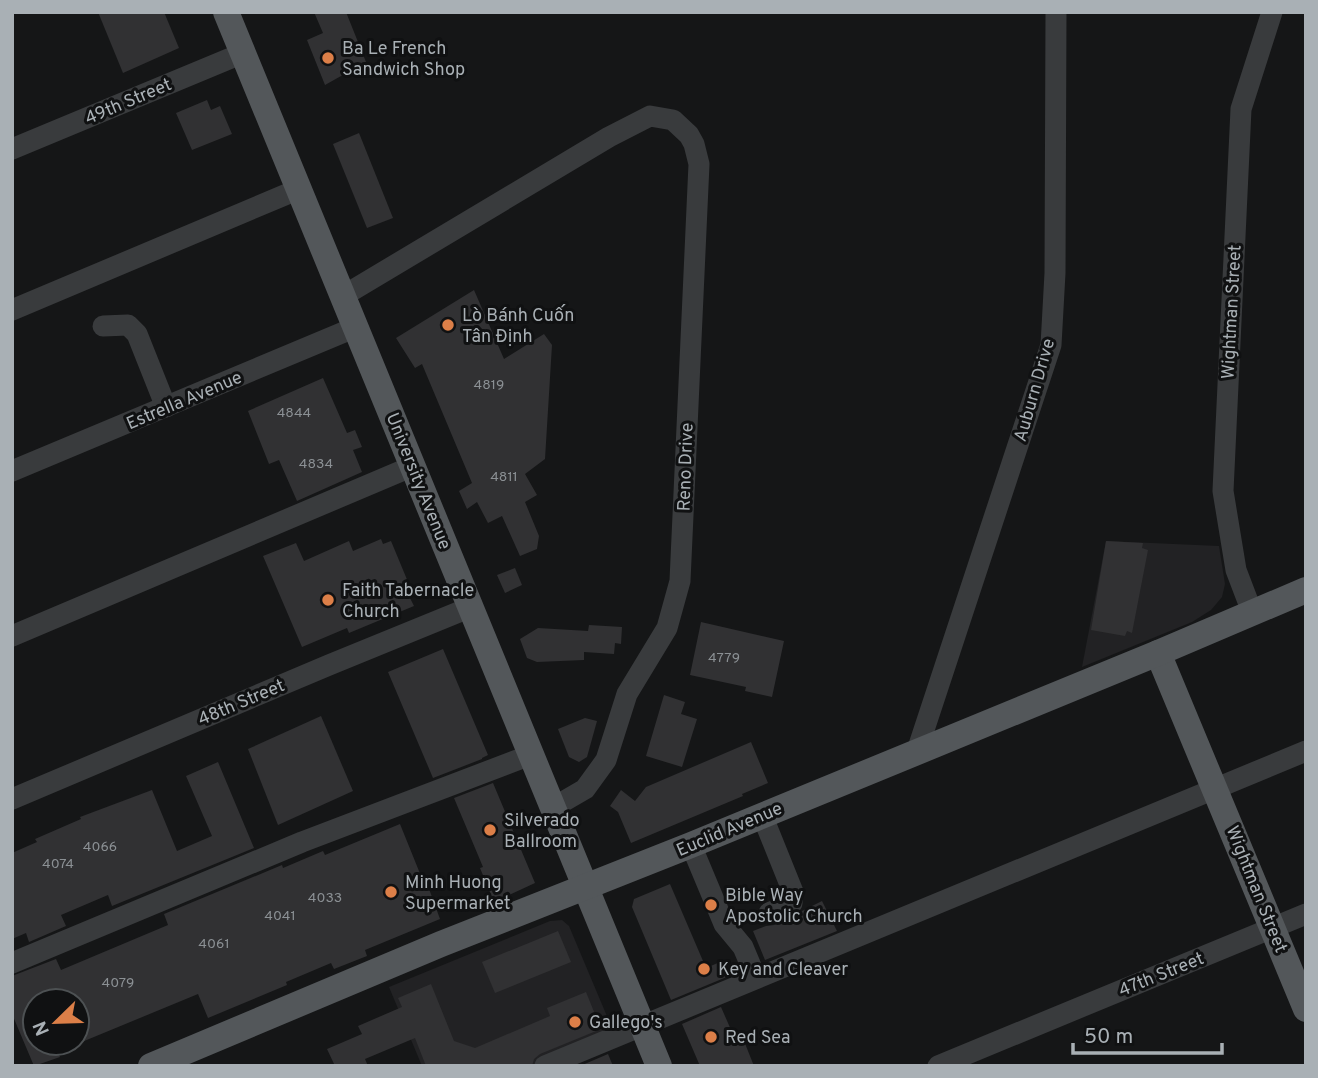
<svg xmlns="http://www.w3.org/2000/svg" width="1318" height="1078" font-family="Overpass,sans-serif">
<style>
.built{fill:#222224}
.building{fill:#313133}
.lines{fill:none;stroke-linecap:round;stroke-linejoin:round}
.minor{stroke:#393b3d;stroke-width:21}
.major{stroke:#53575a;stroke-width:26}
.poi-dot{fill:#dc7f48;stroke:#101112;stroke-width:2.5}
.labels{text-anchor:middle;stroke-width:6;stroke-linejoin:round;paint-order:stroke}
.number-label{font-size:14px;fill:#8b9094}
.poi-label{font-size:18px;fill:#a9b0b5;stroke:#101112;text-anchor:start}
.street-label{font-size:18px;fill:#a9b0b5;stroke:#101112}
</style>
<rect width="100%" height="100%" fill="#151617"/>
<g class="built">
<polygon points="1106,541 1219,546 1225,584 1222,597 1211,610 1192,622 1082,667"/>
<polygon points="562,920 569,926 617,1040 553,1066 422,1066 389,987 550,921"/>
</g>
<g class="building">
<polygon points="98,12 164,12 179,48 123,73"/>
<polygon points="314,12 346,12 366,62 325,85 307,40 323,33"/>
<polygon points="207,100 211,110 220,106 232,134 192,150 176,113"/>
<polygon points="359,133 393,218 367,228 333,144"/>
<polygon points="474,290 504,359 544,334 552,345 545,459 525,474 537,495 525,502 539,536 537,549 520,556 502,516 488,523 477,502 467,509 459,491 472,483 422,364 415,368 396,338"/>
<polygon points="323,378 347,433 355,430 362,447 353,450 362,472 297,501 279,460 269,464 248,411"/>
<polygon points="381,539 383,544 391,541 413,594 409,596 414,606 349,633 347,628 302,647 263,556 296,543 304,561 349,541 353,551"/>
<polygon points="1106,541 1143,543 1142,548 1148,550 1132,633 1127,631 1125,636 1091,630"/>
<polygon points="515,568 522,585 505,593 497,575"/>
<polygon points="701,622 784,641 772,697 745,691 746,687 690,675"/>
<polygon points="589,625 622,627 621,644 615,643 614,654 584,652 584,660 537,662 527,658 520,639 538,628 588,631"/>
<polygon points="443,649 488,755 482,758 482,759 433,778 388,672"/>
<polygon points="664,695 685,702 681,714 697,719 682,767 646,756"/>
<polygon points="321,716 353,791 278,825 248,749"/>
<polygon points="585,718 597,721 587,757 579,762 569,757 558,729"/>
<polygon points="751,742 768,783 742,794 743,796 631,843 618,812 610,806 621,790 635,801 646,787"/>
<polygon points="218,762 254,848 112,906 108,895 61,915 66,926 29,942 26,933 12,939 12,853 37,842 35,839 81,819 80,817 152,790 177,851 212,836 186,776"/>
<polygon points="493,783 535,883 494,902 480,868 483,867 454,798"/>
<polygon points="400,824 421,876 424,875 440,919 365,950 367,956 334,969 331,963 286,982 287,985 208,1018 198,994 77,1044 77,1001 35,1001 35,1043 54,1043 60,1057 34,1066 12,1014 12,976 56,959 61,970 168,925 164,914 282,865 283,868 323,851 325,855"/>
<polygon points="670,884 706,968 727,959 734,974 671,1000 632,907 634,899"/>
<polygon points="822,901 837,931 765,960 753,931 766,926 774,925"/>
<polygon points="558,931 571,962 495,993 482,962"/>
<polygon points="431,984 454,1041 475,1048 550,1016 547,1008 586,992 601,1029 540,1054 534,1059 532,1066 426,1066 415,1038 365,1059 368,1066 335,1066 327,1049 362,1034 358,1026 402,1007 398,998"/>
<polygon points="721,1007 735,1039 742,1036 754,1066 700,1066 682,1024"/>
<polygon points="608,1054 613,1066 580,1066"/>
</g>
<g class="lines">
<g class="minor">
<polyline points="12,149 243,53"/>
<polyline points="343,296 609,137 650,116 673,120 689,135 694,144 699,164 680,581 667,628 627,694 606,760 585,789 554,807"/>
<polyline points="12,310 299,189"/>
<polyline points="103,326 128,325 137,334 166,407"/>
<polyline points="12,471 356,327"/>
<polyline points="1252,612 1236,570 1223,491 1241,109 1272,12"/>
<polyline points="12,636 413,466"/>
<polyline points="917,751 1051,345 1055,273 1056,12"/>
<polyline points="12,799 329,665 471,607"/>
<polyline points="762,815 793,892 792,903 769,913"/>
<polyline points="691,845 724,924 743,947 756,978"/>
<polyline points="12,963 302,842 533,754"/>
<polyline points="545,1066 1306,751"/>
<polyline points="938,1066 1306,914"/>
</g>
<g class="major">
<polyline points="226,12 659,1066"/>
<polyline points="1158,653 1306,1009"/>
<polyline points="151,1066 441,944 691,845 1158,653 1306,590"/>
</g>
</g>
<g class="poi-dot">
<circle cx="328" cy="58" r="7"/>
<circle cx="448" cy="325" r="7"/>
<circle cx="328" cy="600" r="7"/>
<circle cx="490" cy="830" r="7"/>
<circle cx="391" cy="892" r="7"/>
<circle cx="711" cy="905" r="7"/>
<circle cx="704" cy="969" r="7"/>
<circle cx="575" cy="1022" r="7"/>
<circle cx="711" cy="1037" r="7"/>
</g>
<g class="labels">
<g class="number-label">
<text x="489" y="389">4819</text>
<text x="294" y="417">4844</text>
<text x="316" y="468">4834</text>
<text x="504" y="481">4811</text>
<text x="724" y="662">4779</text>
<text x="100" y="851">4066</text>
<text x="58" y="868">4074</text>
<text x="325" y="902">4033</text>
<text x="280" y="920">4041</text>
<text x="214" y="948">4061</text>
<text x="118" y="987">4079</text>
</g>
<g class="poi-label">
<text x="342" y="54">Ba Le French<tspan x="342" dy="21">Sandwich Shop</tspan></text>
<text x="462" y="321">Lò Bánh Cuốn<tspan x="462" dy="21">Tân Định</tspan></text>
<text x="342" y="596">Faith Tabernacle<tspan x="342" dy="21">Church</tspan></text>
<text x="504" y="826">Silverado<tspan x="504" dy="21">Ballroom</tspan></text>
<text x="405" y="888">Minh Huong<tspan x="405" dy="21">Supermarket</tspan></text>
<text x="725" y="901">Bible Way<tspan x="725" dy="21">Apostolic Church</tspan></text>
<text x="718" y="975">Key and Cleaver</text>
<text x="589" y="1028">Gallego's</text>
<text x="725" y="1043">Red Sea</text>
</g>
<g class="street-label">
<text transform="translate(128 101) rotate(-23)" y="6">49th Street</text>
<text transform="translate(1231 312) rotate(-87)" y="6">Wightman Street</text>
<text transform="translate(1034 390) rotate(-74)" y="6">Auburn Drive</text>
<text transform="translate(184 400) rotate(-23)" y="6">Estrella Avenue</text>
<text transform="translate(685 467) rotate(-88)" y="6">Reno Drive</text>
<text transform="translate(419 481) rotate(68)" y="6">University Avenue</text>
<text transform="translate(241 702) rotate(-23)" y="6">48th Street</text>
<text transform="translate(729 829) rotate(-23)" y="6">Euclid Avenue</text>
<text transform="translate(1257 889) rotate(68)" y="6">Wightman Street</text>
<text transform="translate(1161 974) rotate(-22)" y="6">47th Street</text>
</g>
</g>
<rect width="1318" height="1078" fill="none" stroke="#a9b0b5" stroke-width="28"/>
<g transform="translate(56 1022) rotate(247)"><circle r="33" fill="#101112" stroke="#4d5153" stroke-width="2"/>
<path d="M0-5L12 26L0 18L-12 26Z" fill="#dc7f48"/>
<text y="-10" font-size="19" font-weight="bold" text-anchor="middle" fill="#a9b0b5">N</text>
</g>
<path d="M1073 1043v10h149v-10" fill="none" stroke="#a9b0b5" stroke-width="3.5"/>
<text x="1084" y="1043" font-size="21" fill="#a9b0b5" stroke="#101112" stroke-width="5" paint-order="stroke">50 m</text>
</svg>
